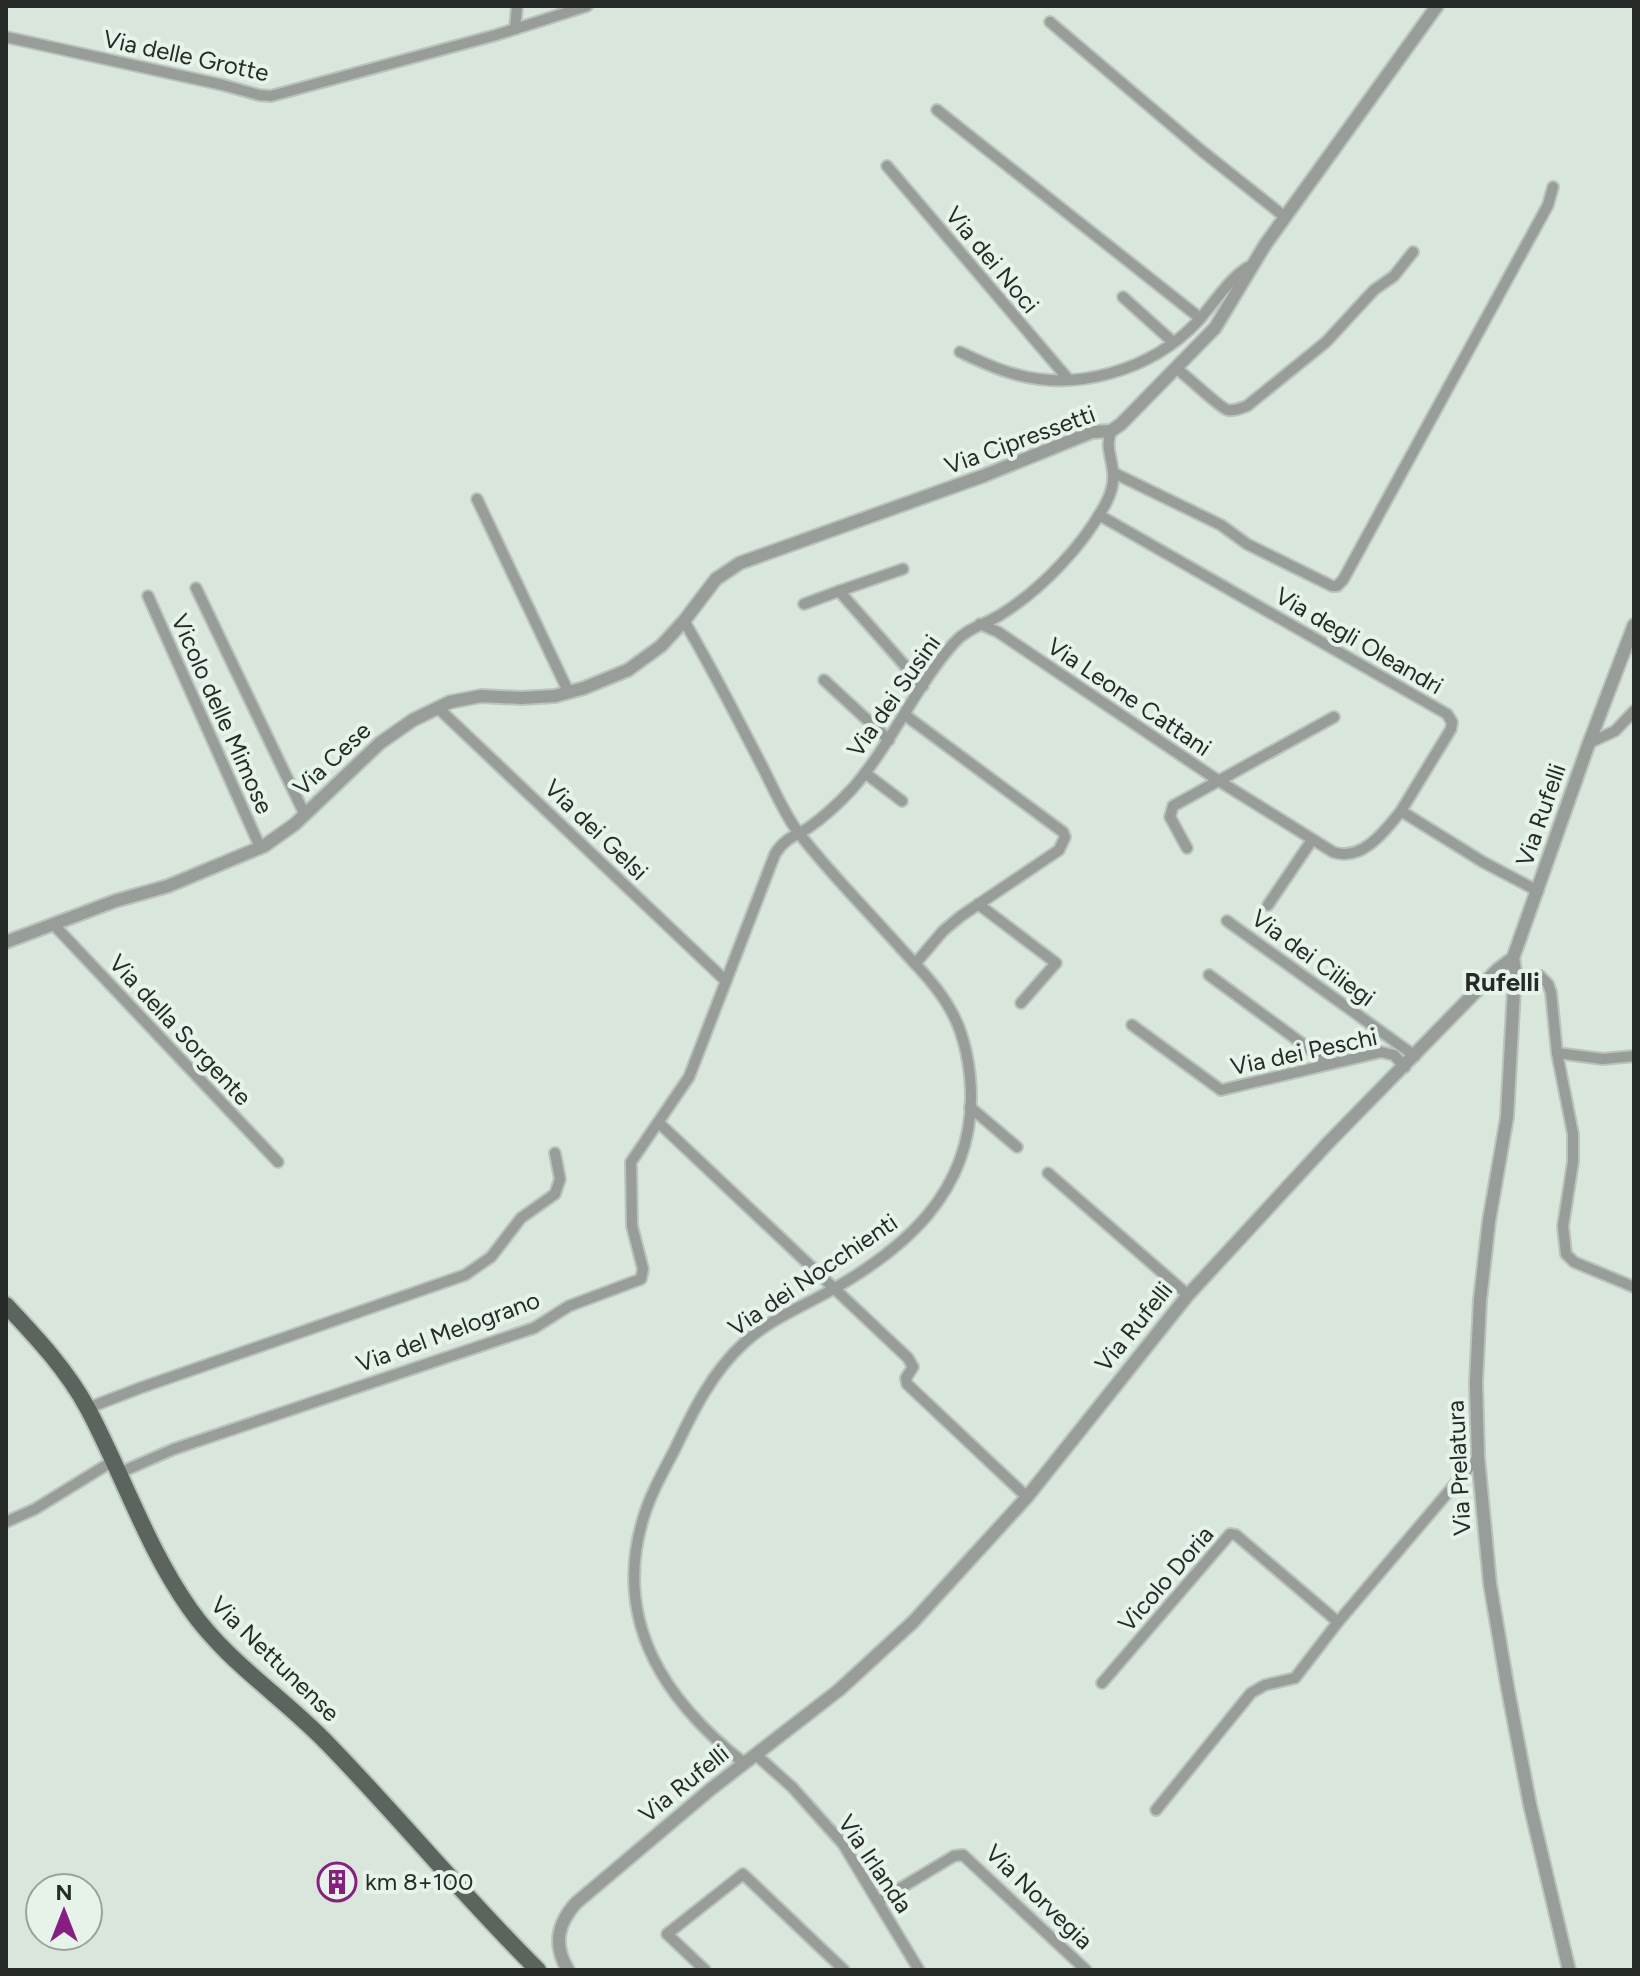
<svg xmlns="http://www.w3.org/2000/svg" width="1640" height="1976" font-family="Figtree,sans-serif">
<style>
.water{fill:#7dcd92}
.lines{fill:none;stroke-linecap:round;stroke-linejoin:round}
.minor-casing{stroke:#b9c4bb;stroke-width:14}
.tertiary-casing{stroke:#b9c4bb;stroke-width:16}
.primary-casing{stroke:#b9c4bb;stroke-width:20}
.minor{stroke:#989d99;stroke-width:10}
.tertiary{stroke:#989d99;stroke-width:12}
.primary{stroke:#5b645d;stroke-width:16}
.labels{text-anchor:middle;stroke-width:8;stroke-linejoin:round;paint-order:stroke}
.street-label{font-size:24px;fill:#262b27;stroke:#e6f3e9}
.poi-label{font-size:24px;fill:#262b27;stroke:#e6f3e9;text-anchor:start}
.neighbourhood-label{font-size:26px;font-weight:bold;fill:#262b27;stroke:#e6f3e9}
</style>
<rect width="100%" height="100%" fill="#d9e6dc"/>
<polygon class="water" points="303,769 312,769 311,795 301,795"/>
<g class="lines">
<g class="minor-casing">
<g id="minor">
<polyline points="1050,22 1202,151 1285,217"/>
<polyline points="515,29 517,6"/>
<polyline points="6,37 223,85 259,95 271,96 496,35 587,6"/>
<polyline points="937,110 1200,318"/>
<polyline points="887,166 1069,380"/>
<polyline points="1123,297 1173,342"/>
<path d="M960,352C977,360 993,368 1011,373C1076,393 1152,370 1198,321C1212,306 1234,271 1253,265"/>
<path d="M1177,369C1187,376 1220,408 1228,410C1235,411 1241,408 1247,406L1326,342L1374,290L1394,276L1413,252"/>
<polyline points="1114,473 1221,525 1247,544 1332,586 1337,586 1343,580 1548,205 1553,187"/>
<polyline points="477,499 569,693"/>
<polyline points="1099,515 1447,714 1452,722 1451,729 1401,811 1483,862 1538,891"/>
<polyline points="903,569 839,591 923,686"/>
<polyline points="196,588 305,815"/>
<polyline points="148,596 260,847"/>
<polyline points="804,604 839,591"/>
<path d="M684,621C712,668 736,716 761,764C773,787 783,812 798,832C831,875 871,914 906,954C922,971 939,989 950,1009C965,1034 971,1069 971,1098C970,1193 905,1249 828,1292C799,1308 769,1320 744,1343C712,1372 693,1411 675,1449C663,1472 650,1495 643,1519C612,1623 666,1702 744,1763"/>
<path d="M980,624L998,632L1219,781L1333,852C1362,862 1385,831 1401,811"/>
<polyline points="824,680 889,740"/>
<polyline points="438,708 726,981"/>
<polyline points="905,715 1063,832 1065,837 1059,850 961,916 943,931 915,964"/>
<polyline points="1589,743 1615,731 1634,711"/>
<polyline points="865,773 902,801"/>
<polyline points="1187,848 1170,817 1173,806 1334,717"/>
<polyline points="978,904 1056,963 1021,1003"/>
<polyline points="1268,905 1312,840"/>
<polyline points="1227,921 1415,1056"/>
<polyline points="54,925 278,1162"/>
<polyline points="1209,975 1330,1064"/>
<polyline points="1514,984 1526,985 1540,976 1548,984 1551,992 1557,1053 1573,1134 1573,1162 1563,1226 1566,1254 1574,1262 1634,1287"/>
<polyline points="1132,1025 1221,1090 1381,1052 1394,1055 1405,1067"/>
<polyline points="1557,1053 1603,1059 1634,1056"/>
<polyline points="970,1107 1017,1147"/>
<polyline points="659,1123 908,1358 913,1367 906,1378 907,1384 1027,1497"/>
<polyline points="1048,1173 1188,1295"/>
<polyline points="88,1408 140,1388 465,1275 491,1257 521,1218 555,1194 560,1179 555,1153"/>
<path d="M119,1473L174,1449L534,1328L569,1306L641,1279L643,1269L632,1226L631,1162L689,1077L775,854C784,839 795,836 808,828C824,817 840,802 853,788C892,743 915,687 954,643C967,628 984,625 1000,615C1041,590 1085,544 1107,501C1123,468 1102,456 1111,431"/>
<polyline points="6,1522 35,1509 113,1461"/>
<polyline points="1102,1683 1230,1534 1236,1535 1338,1622 1478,1457"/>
<polyline points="755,1754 792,1787 843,1844 919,1970"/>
<polyline points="1156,1810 1251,1693 1265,1685 1295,1678 1338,1622"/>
<polyline points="879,1901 954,1856 963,1855 1086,1970"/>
<polyline points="705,1970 667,1934 743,1874 844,1970"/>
</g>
</g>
<g class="tertiary-casing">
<g id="tertiary">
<polyline points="6,942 115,901 168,886 264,846 295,824 380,743 413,720 450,702 481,696 521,698 555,696 584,688 628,670 661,646 684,621 716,579 740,563 983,476 1092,432 1111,431 1121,424 1215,328 1265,245 1437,6"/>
<polyline points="1513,958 1515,971 1507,1117 1489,1221 1480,1300 1476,1383 1478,1457 1490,1584 1508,1690 1530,1805 1569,1970"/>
<path d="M568,1970C553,1945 557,1924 576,1903L711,1789L839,1690L913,1622L1027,1497L1188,1295L1328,1143L1497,970L1513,958L1589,743L1634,625"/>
</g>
</g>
<g class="primary-casing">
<path id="primary" d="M6,1305C37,1338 67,1370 88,1409C123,1475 147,1548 190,1609C227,1662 283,1697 328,1744C400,1818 465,1898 538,1970"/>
</g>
<use href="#minor" class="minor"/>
<use href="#tertiary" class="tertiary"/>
<use href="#primary" class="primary"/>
</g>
<defs>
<g id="building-ring" transform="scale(2)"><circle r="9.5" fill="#e6f3e9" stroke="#8a1d82" stroke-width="1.5"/><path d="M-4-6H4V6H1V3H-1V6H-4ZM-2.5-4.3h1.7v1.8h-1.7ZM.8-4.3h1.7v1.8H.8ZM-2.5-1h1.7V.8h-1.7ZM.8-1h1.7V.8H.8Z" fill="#8a1d82"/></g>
</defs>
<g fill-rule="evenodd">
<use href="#building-ring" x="337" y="1882"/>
</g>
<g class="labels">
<g class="street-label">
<text transform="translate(186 56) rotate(12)" y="8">Via delle Grotte</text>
<text transform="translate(992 260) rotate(50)" y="8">Via dei Noci</text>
<text transform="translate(1020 440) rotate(-20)" y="8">Via Cipressetti</text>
<text transform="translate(1359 641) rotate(30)" y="8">Via degli Oleandri</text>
<text transform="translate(894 696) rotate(-55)" y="8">Via dei Susini</text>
<text transform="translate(1129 697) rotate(34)" y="8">Via Leone Cattani</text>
<text transform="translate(222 714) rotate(66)" y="8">Vicolo delle Mimose</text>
<text transform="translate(332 759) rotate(-43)" y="8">Via Cese</text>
<text transform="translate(1541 815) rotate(-71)" y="8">Via Rufelli</text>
<text transform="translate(596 830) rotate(44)" y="8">Via dei Gelsi</text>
<text transform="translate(1313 958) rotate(36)" y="8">Via dei Ciliegi</text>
<text transform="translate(180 1030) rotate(47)" y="8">Via della Sorgente</text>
<text transform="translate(1304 1052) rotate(-12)" y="8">Via dei Peschi</text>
<text transform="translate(813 1275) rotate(-34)" y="8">Via dei Nocchienti</text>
<text transform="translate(1134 1327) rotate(-51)" y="8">Via Rufelli</text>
<text transform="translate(448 1332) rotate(-20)" y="8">Via del Melograno</text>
<text transform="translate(1459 1468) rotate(-93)" y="8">Via Prelatura</text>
<text transform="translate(1166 1579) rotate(-49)" y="8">Vicolo Doria</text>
<text transform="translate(275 1659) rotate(44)" y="8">Via Nettunense</text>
<text transform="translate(684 1784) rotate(-39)" y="8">Via Rufelli</text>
<text transform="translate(875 1864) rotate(56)" y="8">Via Irlanda</text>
<text transform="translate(1039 1897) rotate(44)" y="8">Via Norvegia</text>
</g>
<g class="poi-label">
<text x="365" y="1890">km 8+100</text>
</g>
<g class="neighbourhood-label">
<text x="1502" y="991">Rufelli</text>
</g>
</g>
<rect width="1640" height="1976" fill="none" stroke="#262b27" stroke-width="16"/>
<g transform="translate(64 1912)"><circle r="38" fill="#e6f3e9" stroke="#99a39b" stroke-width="2"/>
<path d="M0-6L14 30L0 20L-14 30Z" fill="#8a1d82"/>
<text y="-12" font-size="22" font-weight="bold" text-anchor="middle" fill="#262b27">N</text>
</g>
</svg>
